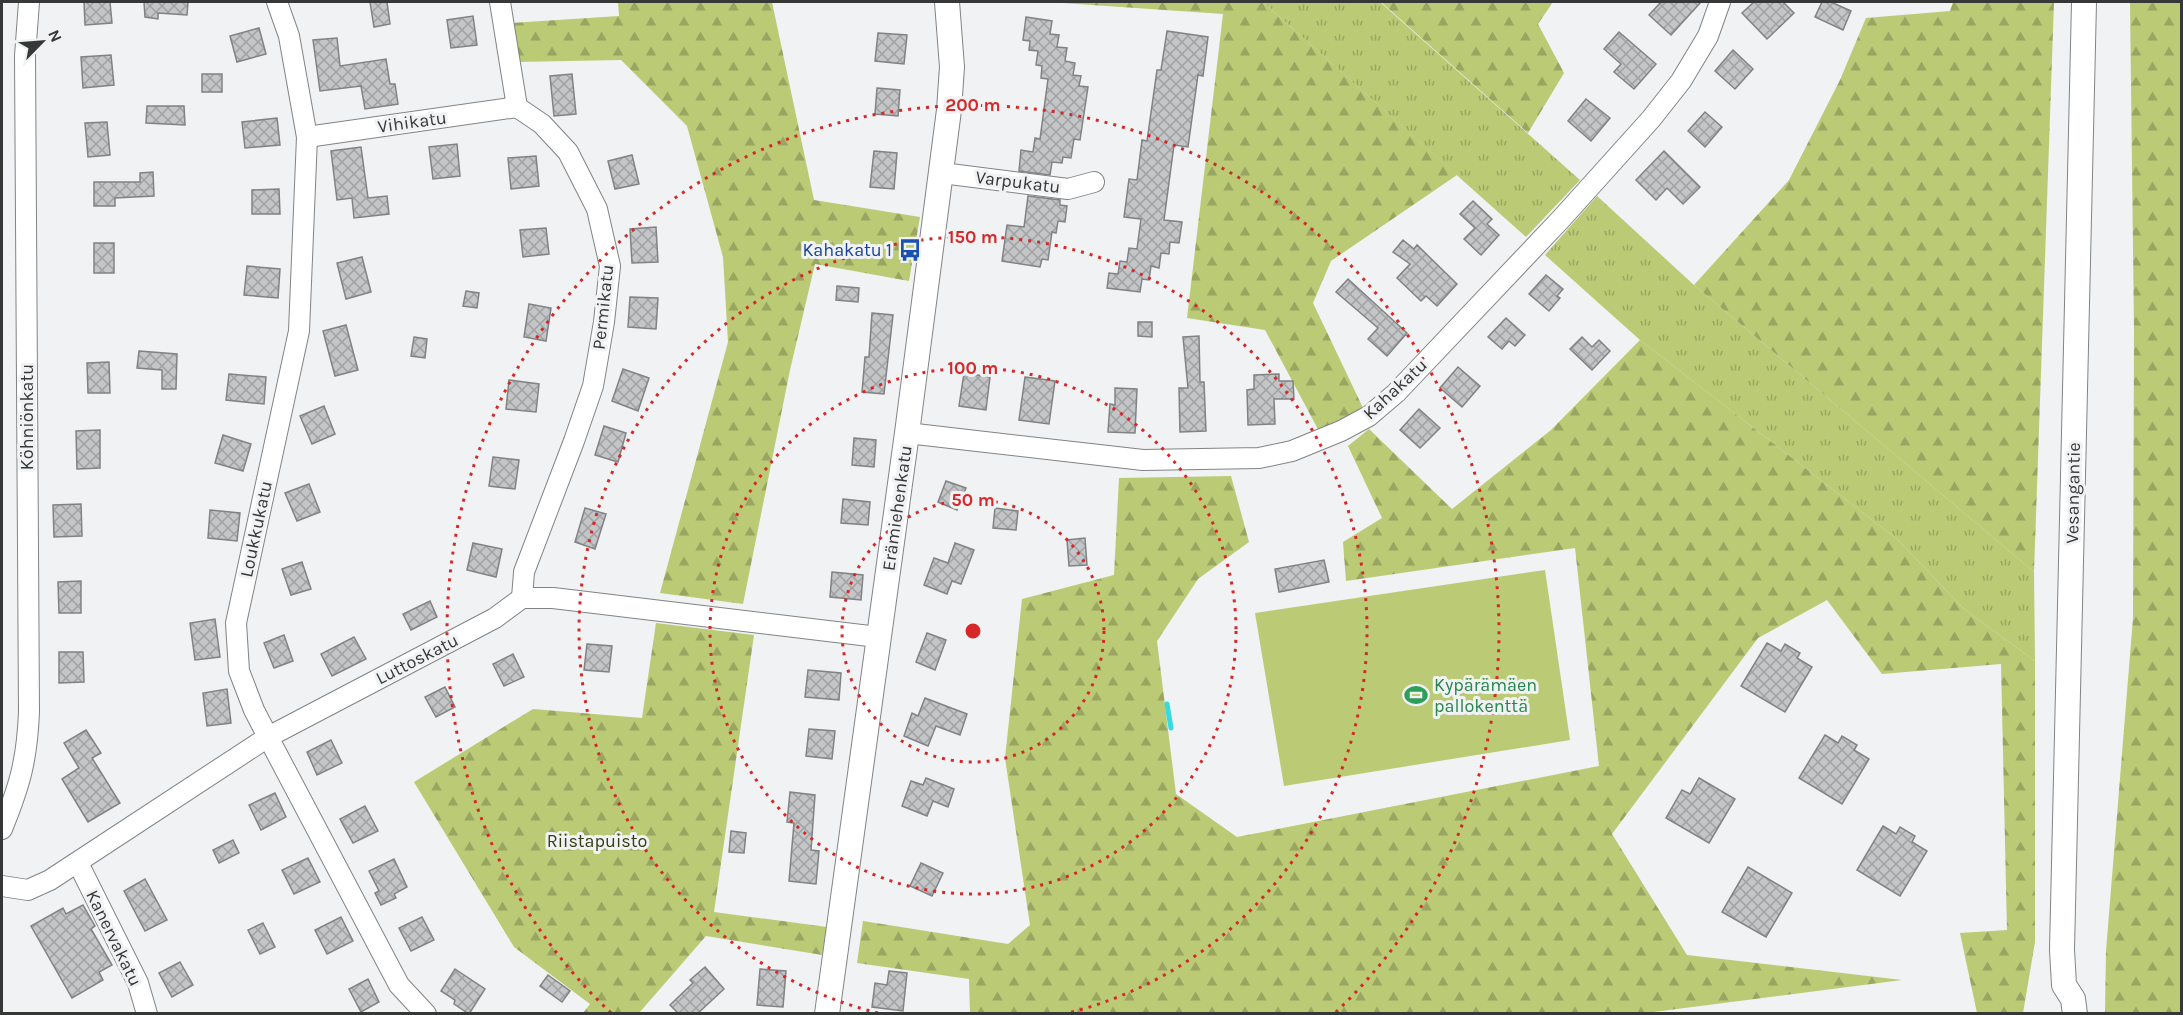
<svg xmlns="http://www.w3.org/2000/svg" width="2183" height="1015" font-family="Karla,sans-serif">
<style>
.grass{fill:url(#grass-tufts)}
.forest{fill:url(#forest-firs)}
.garden{fill:#bbca75}
.lines{fill:none;stroke-linecap:round;stroke-linejoin:round}
.stream{stroke:#37dae0;stroke-width:5}
.building{fill:url(#building-cross-hatch);stroke:#808284;stroke-width:1.5}
.minor-casing{stroke:#828385;stroke-width:22}
.tertiary-casing{stroke:#828385;stroke-width:26}
.minor{stroke:#fff;stroke-width:20}
.tertiary{stroke:#fff;stroke-width:24}
.ring{fill:none;stroke:#d62828;stroke-width:3;stroke-dasharray:3 6}
.labels{text-anchor:middle;stroke-width:6;stroke-linejoin:round;paint-order:stroke}
.street-label{font-size:18px;fill:#363737;stroke:#f0f2f4}
.transit-label{font-size:18px;fill:#164399;stroke:#f0f2f4;text-anchor:end}
.leisure-label{font-size:18px;fill:#27864d;stroke:#f0f2f4;text-anchor:start}
.park-label{font-size:18px;fill:#363d13;stroke:#f0f2f4}
.centre{fill:#d62828;stroke:#f0f2f4;stroke-width:3}
.ring-label{font-size:18px;text-anchor:middle;font-weight:bold;fill:#d62828;stroke:#f0f2f4;stroke-width:6;stroke-linejoin:round;paint-order:stroke}
</style>
<defs>
<pattern id="grass-tufts" width="24" height="20" patternUnits="userSpaceOnUse" patternTransform="scale(1.5)"><rect width="24" height="20" fill="#bbca75"/><path d="M3 7l-1-3M5 7V3M7 7l1-3M15 17l-1-3M17 17v-4M19 17l1-3" fill="none" stroke="#99a561"/></pattern>
<pattern id="forest-firs" width="22" height="20" patternUnits="userSpaceOnUse" patternTransform="scale(1.5)"><rect width="22" height="20" fill="#bbca75"/><path d="M5 1l3.5 6h-7zM16 11l3.5 6h-7z" fill="#99a561"/></pattern>
<pattern id="building-cross-hatch" width="8" height="8" patternUnits="userSpaceOnUse" patternTransform="scale(1.5)"><rect width="8" height="8" fill="#c3c5c7"/><path d="M0 0l8 8M0 8l8-8" fill="none" stroke="#9fa1a2"/></pattern>
</defs>
<rect width="100%" height="100%" fill="#f0f2f4"/>
<g class="grass">
<polygon points="1263,2 1380,2 1580,180 1526,237"/>
<polygon points="1597,196 1694,285 2034,572 2035,661 1964,609 1898,540 1640,340 1545,255"/>
</g>
<g class="forest">
<polygon points="618,2 772,2 814,200 920,217 909,281 815,264 790,370 743,604 660,593 728,342 723,257 687,126 621,60 516,62 511,23 619,16"/>
<polygon points="1048,2 1263,2 1457,175 1331,261 1313,303 1364,410 1320,433 1265,330 1187,318 1223,14"/>
<polygon points="1381,2 1553,2 1538,24 1564,73 1528,133"/>
<polygon points="1953,2 2054,2 2034,572 1694,285 1789,180 1840,80 1866,18 1950,11"/>
<polygon points="2130,2 2181,2 2181,1013 2105,1013 2106,951 2133,618 2134,331"/>
<polygon points="1640,340 1898,540 1964,609 2035,661 2035,942 2023,1013 1977,1013 1960,933 2007,930 2001,664 1882,674 1827,600 1758,638 1612,834 1687,955 1902,980 1638,1014 970,1014 969,979 857,963 863,921 1008,944 1030,925 1005,758 1022,599 1114,575 1119,478 1231,476 1249,542 1198,579 1157,641 1176,794 1237,837 1599,766 1575,548 1346,581 1343,542 1382,518 1348,446 1369,429 1452,509 1551,430"/>
<polygon points="656,623 754,635 714,912 827,927 822,955 706,936 639,1013 583,1013 590,1004 514,947 414,782 533,709 642,718"/>
</g>
<polygon class="garden" points="1545,570 1570,740 1284,786 1255,613"/>
<g class="lines">
<polyline class="stream" points="1167,704 1171,728"/>
</g>
<g class="building">
<polygon points="84,2 110,2 112,23 85,25"/>
<polygon points="144,2 188,2 187,15 158,13 158,19 145,17"/>
<polygon points="370,2 387,2 390,24 374,27"/>
<polygon points="1661,2 1701,2 1671,35 1649,15"/>
<polygon points="1754,2 1783,2 1794,13 1767,39 1742,13"/>
<polygon points="1822,2 1831,2 1851,11 1843,30 1815,17"/>
<polygon points="473,16 477,45 451,48 447,20"/>
<polygon points="1026,17 1052,21 1050,34 1059,35 1057,47 1067,48 1065,61 1075,63 1073,75 1081,76 1079,86 1088,87 1080,140 1074,139 1071,158 1063,157 1062,163 1052,162 1050,175 1019,171 1021,150 1033,152 1035,138 1040,139 1048,79 1041,78 1042,66 1036,65 1038,51 1029,50 1030,41 1023,40"/>
<polygon points="259,28 266,54 237,62 230,36"/>
<polygon points="1167,31 1208,37 1203,76 1198,75 1188,147 1174,145 1164,220 1182,222 1179,243 1170,242 1169,254 1161,253 1159,268 1151,266 1149,280 1142,279 1140,292 1107,288 1109,273 1118,274 1120,261 1127,262 1129,248 1137,249 1141,219 1124,217 1129,179 1137,180 1142,140 1147,141 1157,70 1161,70"/>
<polygon points="1619,32 1656,64 1634,89 1614,72 1621,64 1604,49"/>
<polygon points="878,33 907,35 904,64 875,61"/>
<polygon points="337,38 340,66 386,59 390,84 395,84 398,104 365,109 361,86 320,91 313,40"/>
<polygon points="1733,50 1753,69 1735,89 1715,71"/>
<polygon points="111,55 114,85 83,88 81,57"/>
<rect x="202" y="74" width="20" height="18"/>
<polygon points="572,74 576,114 554,116 550,76"/>
<polygon points="877,88 900,90 898,116 875,114"/>
<polygon points="1586,99 1610,118 1591,141 1568,121"/>
<polygon points="147,106 184,106 185,125 146,123"/>
<polygon points="1705,112 1722,127 1705,147 1688,131"/>
<polygon points="277,118 280,145 245,148 242,122"/>
<polygon points="107,122 110,155 88,157 85,123"/>
<polygon points="457,144 460,176 433,179 429,147"/>
<polygon points="361,147 368,198 387,196 389,214 354,218 352,198 337,200 331,151"/>
<polygon points="874,151 897,153 894,189 870,187"/>
<polygon points="1664,151 1700,187 1683,204 1667,188 1656,200 1636,180"/>
<polygon points="632,155 639,184 615,189 608,161"/>
<polygon points="536,156 539,186 511,189 508,158"/>
<polygon points="153,172 154,196 115,198 115,206 94,206 94,182 140,182 140,173"/>
<polygon points="279,189 280,214 252,214 252,190"/>
<polygon points="1028,196 1060,200 1060,205 1067,206 1065,222 1058,221 1056,233 1052,232 1048,260 1042,259 1040,267 1002,261 1007,225 1024,227"/>
<polygon points="1473,201 1492,219 1487,224 1499,235 1481,255 1464,239 1475,228 1460,214"/>
<polygon points="656,227 658,262 632,263 630,229"/>
<polygon points="546,228 549,254 523,257 520,230"/>
<polygon points="1403,240 1414,249 1417,245 1457,284 1437,306 1426,296 1421,301 1397,278 1410,264 1393,252"/>
<rect x="94" y="243" width="20" height="30"/>
<polygon points="362,257 371,292 346,299 337,263"/>
<polygon points="247,266 280,269 278,298 244,295"/>
<polygon points="1546,275 1563,289 1557,296 1560,298 1549,311 1529,294"/>
<polygon points="1348,279 1407,333 1387,356 1368,339 1378,328 1336,292"/>
<polygon points="837,286 859,288 858,302 836,300"/>
<polygon points="466,291 479,293 477,308 463,306"/>
<polygon points="630,297 658,298 656,329 628,327"/>
<polygon points="529,304 551,308 546,341 524,337"/>
<polygon points="872,313 893,315 884,394 862,392 865,357 869,357"/>
<polygon points="1506,318 1525,335 1515,346 1509,341 1502,349 1488,337"/>
<polygon points="1138,322 1152,322 1152,337 1138,336"/>
<polygon points="346,325 358,370 335,376 323,331"/>
<polygon points="1199,336 1200,382 1204,382 1206,431 1180,432 1179,388 1188,388 1183,337"/>
<polygon points="414,337 427,339 425,358 411,356"/>
<polygon points="1582,337 1592,347 1599,340 1610,351 1592,370 1570,349"/>
<polygon points="139,351 177,354 176,389 162,389 162,370 137,368"/>
<polygon points="109,362 110,393 88,393 87,363"/>
<polygon points="1458,367 1480,386 1462,407 1440,388"/>
<polygon points="623,369 649,378 638,411 612,401"/>
<polygon points="964,373 990,377 986,410 959,406"/>
<polygon points="229,374 266,377 264,404 226,400"/>
<polygon points="1279,374 1279,381 1293,381 1294,399 1274,399 1275,424 1248,425 1247,390 1254,389 1254,375"/>
<polygon points="1025,377 1055,381 1049,424 1019,420"/>
<polygon points="509,380 539,384 536,412 506,409"/>
<polygon points="1115,388 1137,389 1135,433 1108,432 1110,404 1115,405"/>
<polygon points="324,406 335,434 312,444 300,416"/>
<polygon points="1419,409 1440,428 1420,448 1400,430"/>
<polygon points="604,426 626,433 618,462 595,455"/>
<polygon points="100,430 100,468 77,469 76,431"/>
<polygon points="223,435 251,444 243,471 215,463"/>
<polygon points="854,438 876,440 874,467 852,465"/>
<polygon points="493,457 519,460 515,489 489,486"/>
<polygon points="946,481 966,488 957,510 938,502"/>
<polygon points="309,484 320,512 297,521 285,493"/>
<polygon points="843,499 870,502 868,525 841,523"/>
<polygon points="81,504 82,536 54,537 53,505"/>
<polygon points="585,508 606,514 595,549 575,542"/>
<polygon points="995,508 1018,511 1016,530 993,528"/>
<polygon points="210,510 240,513 237,541 208,538"/>
<polygon points="1085,538 1087,565 1069,566 1067,540"/>
<polygon points="473,543 502,549 496,577 467,570"/>
<polygon points="955,543 974,550 961,584 952,581 947,594 924,585 934,558 948,563"/>
<polygon points="1324,560 1329,582 1279,592 1275,569"/>
<polygon points="302,562 311,589 291,595 282,569"/>
<polygon points="832,572 863,575 861,600 830,597"/>
<polygon points="81,581 81,613 59,613 58,582"/>
<polygon points="430,601 437,617 411,630 403,614"/>
<polygon points="215,619 220,657 195,660 190,623"/>
<polygon points="927,633 946,640 935,670 916,662"/>
<polygon points="284,635 293,661 274,668 264,643"/>
<polygon points="354,637 366,659 332,676 321,654"/>
<polygon points="1767,643 1781,651 1785,644 1800,653 1797,658 1812,667 1785,712 1741,686"/>
<polygon points="587,644 612,646 609,672 584,670"/>
<polygon points="59,652 83,652 84,682 59,683"/>
<polygon points="513,654 524,677 504,686 493,664"/>
<polygon points="808,670 841,673 839,700 805,697"/>
<polygon points="445,687 455,707 436,717 425,697"/>
<polygon points="227,689 231,723 207,726 203,693"/>
<polygon points="925,698 967,714 960,735 936,726 928,746 904,736 912,713 918,716"/>
<polygon points="809,729 835,731 832,759 806,756"/>
<polygon points="86,730 101,753 92,758 120,803 88,822 62,779 79,768 64,743"/>
<polygon points="1825,735 1838,743 1842,736 1857,745 1854,750 1869,759 1842,804 1799,778"/>
<polygon points="331,740 342,763 317,775 307,752"/>
<polygon points="926,778 954,789 948,807 933,801 927,816 902,806 911,781 923,785"/>
<polygon points="1699,778 1735,799 1709,843 1666,818 1682,790 1690,794"/>
<polygon points="790,792 815,795 811,850 819,851 816,884 789,881 794,823 787,822"/>
<polygon points="275,793 286,817 261,830 249,805"/>
<polygon points="365,806 378,831 353,843 340,819"/>
<polygon points="1883,826 1896,834 1900,827 1915,836 1912,842 1927,851 1900,896 1857,870"/>
<polygon points="731,831 746,833 744,853 729,852"/>
<polygon points="233,840 239,853 219,863 213,850"/>
<polygon points="308,858 320,882 294,894 282,870"/>
<polygon points="394,859 407,887 394,894 396,898 381,905 375,893 379,891 369,871"/>
<polygon points="921,863 943,873 932,896 910,886"/>
<polygon points="1748,867 1792,893 1766,937 1722,912"/>
<polygon points="145,879 167,920 145,931 124,891"/>
<polygon points="83,905 95,926 91,929 112,965 99,972 103,980 72,998 31,926 63,908 66,914"/>
<polygon points="341,917 353,941 327,954 315,930"/>
<polygon points="422,917 434,940 411,951 399,928"/>
<polygon points="263,923 275,947 260,954 248,930"/>
<polygon points="180,962 193,985 172,997 159,973"/>
<polygon points="705,967 724,989 697,1014 679,1014 670,1005 693,983 690,980"/>
<polygon points="455,969 485,989 469,1014 454,1004 455,1000 441,991"/>
<polygon points="760,969 786,971 783,1007 757,1005"/>
<polygon points="889,971 907,973 903,1011 872,1007 875,983 887,985"/>
<polygon points="548,975 570,991 562,1002 540,986"/>
<polygon points="368,979 379,1002 361,1012 349,989"/>
</g>
<g class="lines">
<g class="minor-casing">
<g id="minor">
<polyline points="277,2 289,36 307,137 299,331 236,623 239,671 254,710 268,737 399,985 426,1014"/>
<polyline points="500,2 517,107 542,124 568,152 597,209 610,266 604,322 593,386 574,441 524,572 522,598"/>
<polyline points="307,137 517,107"/>
<polyline points="942,173 1068,189 1094,182"/>
<polyline points="907,433 1143,460 1259,458 1292,451 1341,431 1369,416 1396,393 1561,219 1651,119 1681,81 1708,36 1720,2"/>
<path d="M2,829C20,785 27,760 29,712L25,56L29,2"/>
<polyline points="78,863 138,983 147,1014"/>
<polyline points="2,886 28,890 50,880 268,737 495,618 522,598 553,598 878,637"/>
</g>
</g>
<g class="tertiary-casing">
<g id="tertiary">
<polyline points="827,1014 907,433 949,110 952,67 947,2"/>
<polyline points="2075,1014 2073,999 2064,985 2062,950 2084,2"/>
</g>
</g>
<use href="#minor" class="minor"/>
<use href="#tertiary" class="tertiary"/>
</g>
<g class="ring">
<circle cx="973" cy="631" r="131"/>
<circle cx="973" cy="631" r="263"/>
<path d="M878 1013A394 394 0 1 1 1068 1013"/>
<path d="M611 1013A526 526 0 1 1 1335 1013"/>
</g>
<defs>
<g id="bus-bare" transform="scale(1.8)"><path d="M-5-6H5V4H4V6H2V4H-2V6H-4V4H-5ZM-3.5-4V0h7V-4ZM-3.5 1.2v1.5H-2V1.2ZM2 1.2v1.5H3.5V1.2Z" fill="#1a4fb4" stroke="#f0f2f4" stroke-width="2.5" paint-order="stroke"/></g>
<g id="stadium-bare" transform="scale(1.8)"><path d="M0-5a6.5 5 0 1 0 0 10a6.5 5 0 1 0 0-10ZM-3.5-1.8h7v3.6h-7Z" fill="#2e9e5b" stroke="#f0f2f4" stroke-width="2.5" paint-order="stroke"/></g>
</defs>
<g fill-rule="evenodd">
<use href="#bus-bare" x="910" y="250"/>
<use href="#stadium-bare" x="1416" y="695"/>
</g>
<g class="labels">
<g class="street-label">
<text transform="translate(412 122) rotate(-8)" y="6">Vihikatu</text>
<text transform="translate(1018 182) rotate(7)" y="6">Varpukatu</text>
<text transform="translate(603 307) rotate(-84)" y="6">Permikatu</text>
<text transform="translate(1395 389) rotate(-43)" y="6">Kahakatu</text>
<text transform="translate(27 417) rotate(-90)" y="6">Köhniönkatu</text>
<text transform="translate(2073 493) rotate(-89)" y="6">Vesangantie</text>
<text transform="translate(897 508) rotate(-82)" y="6">Erämiehenkatu</text>
<text transform="translate(256 529) rotate(-78)" y="6">Loukkukatu</text>
<text transform="translate(417 659) rotate(-27)" y="6">Luttoskatu</text>
<text transform="translate(114 938) rotate(64)" y="6">Kanervakatu</text>
</g>
<g class="transit-label">
<text x="892" y="256">Kahakatu 1</text>
</g>
<g class="leisure-label">
<text x="1434" y="691">Kypärämäen<tspan x="1434" dy="21">pallokenttä</tspan></text>
</g>
<g class="park-label">
<text x="597" y="847">Riistapuisto</text>
</g>
</g>
<circle cx="973" cy="631" r="9" class="centre"/>
<g class="ring-label">
<text x="973" y="111">200 m</text>
<text x="973" y="243">150 m</text>
<text x="973" y="374">100 m</text>
<text x="973" y="506">50 m</text>
</g>
<rect width="2183" height="1015" fill="none" stroke="#363737" stroke-width="6"/>
<g transform="translate(42 42) rotate(65)" stroke="#f0f2f4" stroke-width="4.5" paint-order="stroke">
<path d="M0-4.5L10 22L0 15L-10 22Z" fill="#363737"/>
<text y="-9" font-size="16" font-weight="bold" text-anchor="middle" fill="#363737">N</text>
</g>
</svg>
